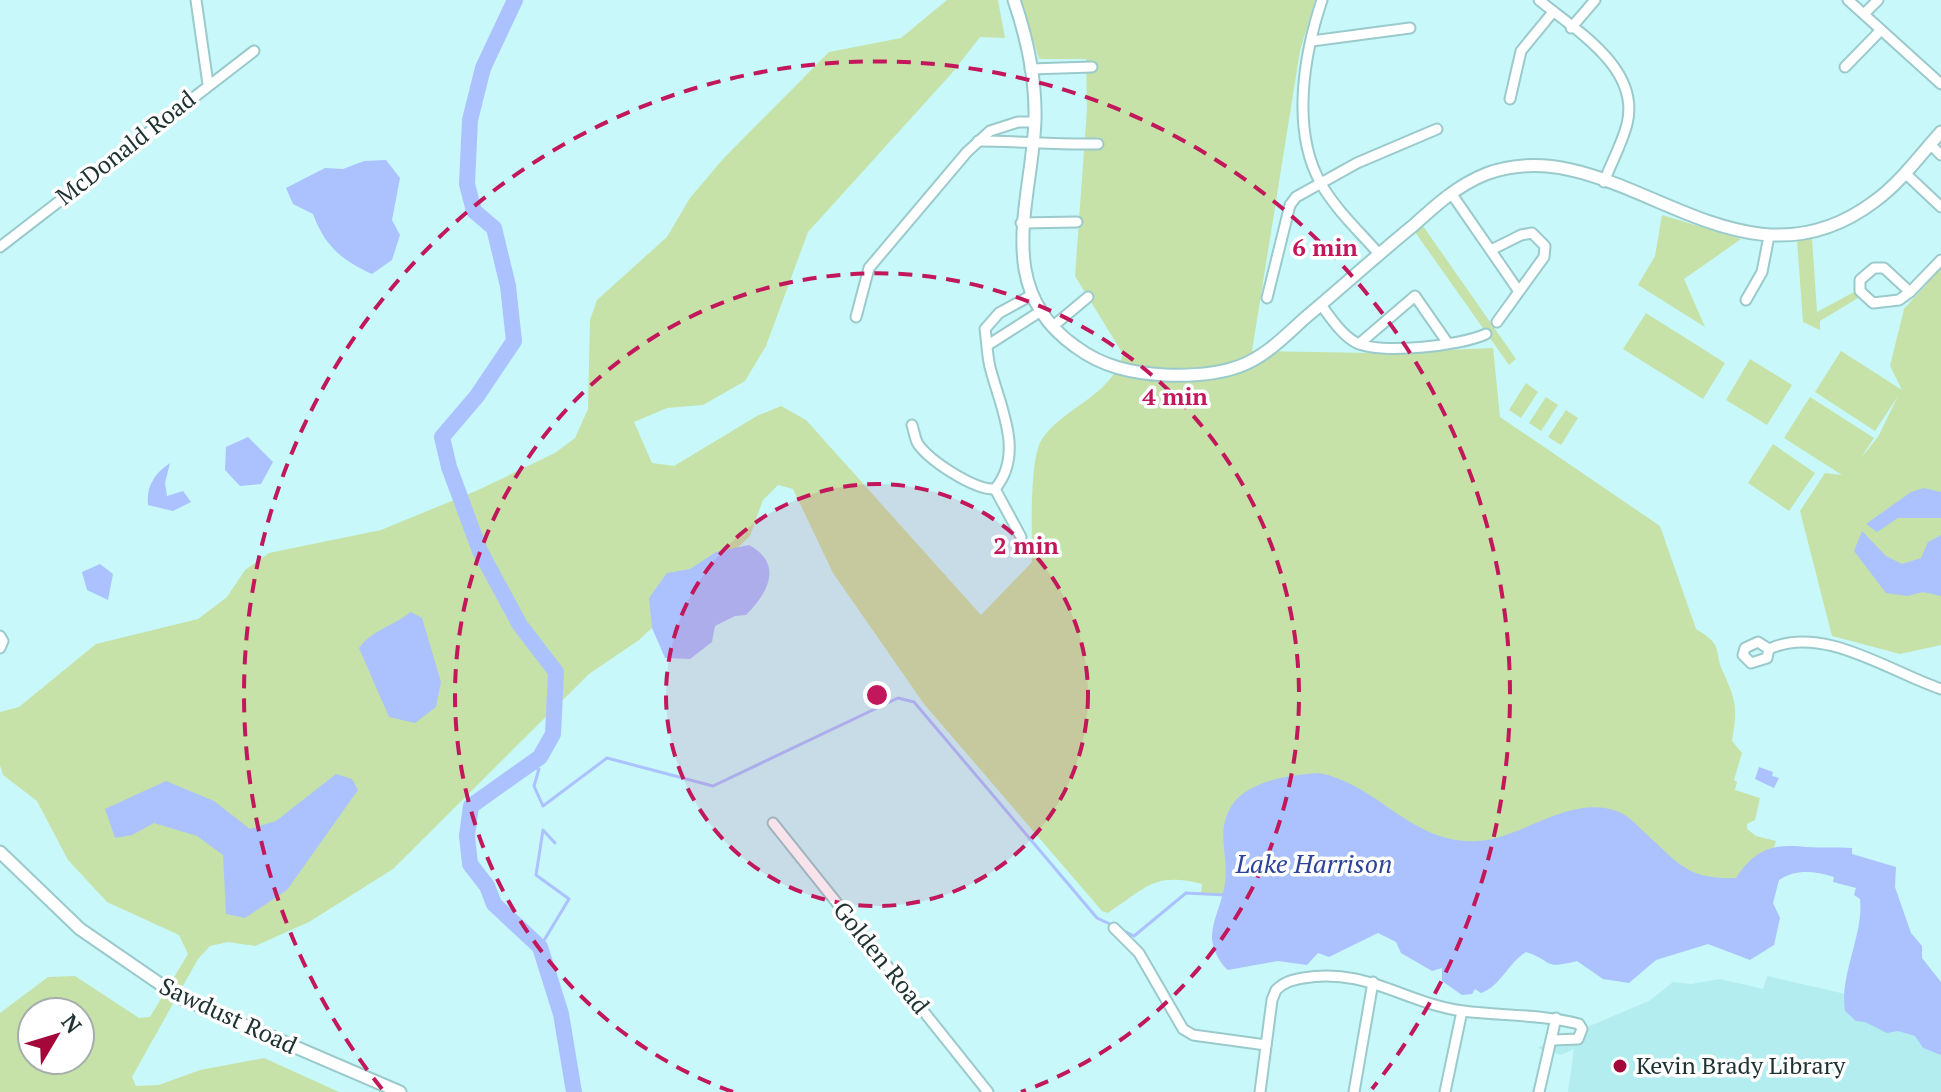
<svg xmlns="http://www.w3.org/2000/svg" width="1941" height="1092" font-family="'PT Serif',serif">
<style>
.built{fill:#b3edef}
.green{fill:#c6e2a8;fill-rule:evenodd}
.water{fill:#abc2ff}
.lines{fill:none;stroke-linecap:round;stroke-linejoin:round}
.stream{stroke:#abc2ff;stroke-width:3}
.river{stroke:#abc2ff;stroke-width:16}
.minor-casing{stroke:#9bcacc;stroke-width:13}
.tertiary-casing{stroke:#9bcacc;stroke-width:15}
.minor{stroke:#fff;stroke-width:9}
.tertiary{stroke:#fff;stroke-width:11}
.ring{fill:none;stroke:#c2185b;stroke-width:4;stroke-dasharray:14 10}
.poi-dot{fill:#a4083b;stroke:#fff;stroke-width:3}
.labels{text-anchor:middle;stroke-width:7;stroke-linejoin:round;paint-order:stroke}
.street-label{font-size:24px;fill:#1f3232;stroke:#fff}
.poi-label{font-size:24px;fill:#1f3232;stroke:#fff;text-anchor:start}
.water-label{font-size:26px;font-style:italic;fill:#2c4399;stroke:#fff}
.centre{fill:#c2185b;stroke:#fff;stroke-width:4}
.ring-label{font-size:24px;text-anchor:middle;font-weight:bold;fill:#c2185b;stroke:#fff;stroke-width:7;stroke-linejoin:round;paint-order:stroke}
</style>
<rect width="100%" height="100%" fill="#c8f8fa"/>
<polygon class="built" points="1767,976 1902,1007 1941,1021 1941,1092 1568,1092 1574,1049 1561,1055 1537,1048 1649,1001 1673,982 1691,984 1720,979 1763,989"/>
<g class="green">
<path d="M947,0H998L1005,38L980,37L952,73L808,232L766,346L745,381L703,405L667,408L634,422L652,463L674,466L757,416L781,406L806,420L981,615L1032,562C1032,535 1029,458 1042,439C1064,407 1113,395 1123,354L1075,276L1087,108L1086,59H1039L1021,0H1315L1300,51L1252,351L1373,353L1493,348L1500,417L1660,526L1696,629C1726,647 1712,649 1724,674C1737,703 1737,709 1732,741L1742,753L1734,780L1737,782L1735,790L1760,798L1755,820L1747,824V829L1756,836L1776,841L1767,873L1759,884L1392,900L1201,894L1202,884C1154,872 1147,887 1108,913L1102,911L924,704L833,573L793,489L778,485L763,500L750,536L639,640L589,674L393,869L309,922L255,946L228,942L210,946L198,959L132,1077L136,1086L159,1085L200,1070L264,1058L339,1092H0V1013L48,977L75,976L139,1018L150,1017L188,954L179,935L107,902L68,860L37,801L3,775L0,765V712L19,707L96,644L198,619L227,597L245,570L269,553L381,530L476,491L555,453L575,438L588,409L590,320L597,300L667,237L690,198L723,159L829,52L901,38ZM32,1012H80V1060H32Z"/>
<polygon points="1662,215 1741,239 1684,279 1705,327 1638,285 1655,256"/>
<polygon points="1423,226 1516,359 1509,365 1415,232"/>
<polygon points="1812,238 1817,312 1854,292 1858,298 1820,321 1820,330 1803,322 1797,241"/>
<polygon points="1941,268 1941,645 1900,654 1832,636 1800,511 1825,473 1842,475 1784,438 1810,397 1874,438 1860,459 1878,437 1898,396 1875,431 1815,392 1841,351 1902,390 1890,366 1904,309"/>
<polygon points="1646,313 1725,363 1703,399 1623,349"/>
<polygon points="1750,359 1792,385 1767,425 1726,400"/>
<polygon points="1526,383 1538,392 1521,418 1509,410"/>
<polygon points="1546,397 1558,405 1541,431 1529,423"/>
<polygon points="1566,410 1578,418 1561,445 1548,437"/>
<polygon points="1773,444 1815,473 1789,511 1748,483"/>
</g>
<g class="water">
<path d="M386,160L400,178L392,220L400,235L392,260L372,274C341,260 325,246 313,214L293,204L286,188L325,168L343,169L364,161Z"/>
<polygon points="248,437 273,462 261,484 240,486 225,470 226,447"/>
<path d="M170,463L165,483L167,496L183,491L191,502L173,511L148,505C146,486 155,473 170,463Z"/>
<polygon points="1924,488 1941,492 1941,518 1898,518 1877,532 1866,524 1911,492"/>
<polygon points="1862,531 1886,556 1902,564 1921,558 1928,542 1941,535 1941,596 1923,592 1907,596 1886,593 1854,551"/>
<path d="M749,545C784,564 768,593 746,615L735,616L715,626L712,642L690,659L665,658L652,628L649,598L667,573L690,569L716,552Z"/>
<polygon points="100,564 113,574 108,600 87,590 82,572"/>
<path d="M411,612L422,618L441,682L436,707L415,723L389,717L359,648C372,630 393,626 411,612Z"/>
<polygon points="1759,767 1773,772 1772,776 1779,778 1774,788 1755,779"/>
<path d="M1318,773C1378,783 1411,845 1478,841C1524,838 1570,793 1619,812C1629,816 1636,824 1643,831C1678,862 1686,880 1736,878C1755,849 1774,843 1807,847C1821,848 1837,847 1852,848V854L1896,867L1895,887L1911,933L1922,946V958L1941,982V1055L1923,1048L1915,1036L1898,1031L1887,1033L1865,1022L1856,1021L1845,1011C1839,976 1864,934 1860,899L1854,895L1856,888L1833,882L1834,877C1814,871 1796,869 1779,880L1773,903L1780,918L1774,945L1750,960L1708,944L1656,960L1629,983L1603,979L1577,961C1542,970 1554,961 1526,952C1507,964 1501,986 1481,993L1475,989L1472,994L1462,995L1442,981V968L1432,971L1401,953L1396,942L1378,933L1329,957L1318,953L1307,965L1278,961L1228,970C1220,964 1212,948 1212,937C1212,920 1223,901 1225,883C1229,855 1215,831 1232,805C1249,780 1291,775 1318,773Z"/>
<polygon points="336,774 352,779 358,790 287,890 245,918 226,914 223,855 197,836 154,823 132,835 115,838 105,809 166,781 214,801 250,829 276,821"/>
</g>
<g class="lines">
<g class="stream">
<polyline points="530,767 539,769 534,786 543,806 607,758 713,786 898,698 914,702 1097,918 1112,925"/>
<polyline points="1122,930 1134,936 1186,893 1226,895"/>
<polyline points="540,947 569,899 536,875 543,830 555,843"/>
</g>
<polyline class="river" points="515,0 483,68 470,120 467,184 474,211 494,228 508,286 514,341 477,396 442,437 449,467 480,551 520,625 556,672 553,734 540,757 471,806 467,836 470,864 487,886 494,904 540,947 561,1014 574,1092"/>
<g class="minor-casing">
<g id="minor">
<polyline points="196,0 208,84"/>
<path d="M1322,0C1304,54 1291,129 1320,182C1335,209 1359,231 1379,254"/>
<path d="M1539,0C1575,30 1641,68 1627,124C1622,144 1611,163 1604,182"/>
<polyline points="1848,0 1941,84"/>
<polyline points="1864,14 1878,0"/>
<polyline points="1571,28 1595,0"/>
<polyline points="1312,41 1410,28"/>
<polyline points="1845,67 1881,30"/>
<polyline points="1030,69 1092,67"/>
<polyline points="1510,99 1521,51 1553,12"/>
<path d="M978,141C1018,141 1057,145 1098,144"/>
<polyline points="1930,144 1941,155"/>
<polyline points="1905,173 1941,207"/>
<polyline points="1451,193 1518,290"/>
<polyline points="1021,223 1077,222"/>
<polyline points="0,247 254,51"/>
<polyline points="1491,250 1521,235 1532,233 1545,246 1544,257 1497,322"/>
<polygon points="1874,268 1884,268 1910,292 1899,300 1873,303 1860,291 1860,280"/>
<polyline points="1910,292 1941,260"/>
<polyline points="1267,298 1290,205 1296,197 1357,163 1437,129"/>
<polyline points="1746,300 1762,272 1769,236"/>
<path d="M1321,305C1331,318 1341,334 1355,342C1380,355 1460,346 1486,334"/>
<polyline points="856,317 869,268 967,152 990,131 1018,122 1035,122"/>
<polyline points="1052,327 1088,297"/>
<polyline points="1359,344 1415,296 1447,342"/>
<polyline points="988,345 1041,311"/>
<path d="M912,425C914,431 915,439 918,444C930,461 974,490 995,489C1025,453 1000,407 990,367C987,355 987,342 985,329L999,313L1032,295"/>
<polyline points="995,489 1021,537"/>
<polyline points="0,636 3,641 0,648"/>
<path d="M1769,649L1758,642L1745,648L1743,655L1751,663L1767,658L1769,649C1823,624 1890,672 1941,689"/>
<polyline points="773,823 988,1092"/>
<polyline points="1114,928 1139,953 1183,1029 1193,1035 1266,1045"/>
<path d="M1260,1092L1272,1000L1276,990C1284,982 1292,980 1303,978C1366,967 1404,1003 1463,1011C1502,1016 1540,1014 1579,1024L1582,1029L1578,1039L1553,1040"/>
<polyline points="1354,1092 1373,982"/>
<polyline points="1445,1092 1462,1011"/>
<polyline points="1539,1092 1556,1018"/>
</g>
</g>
<g class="tertiary-casing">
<g id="tertiary">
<path d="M1014,0C1027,38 1036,81 1035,120C1032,202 992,288 1076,347C1103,367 1132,373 1165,375C1190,376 1216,375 1240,366C1265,357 1285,336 1305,318C1342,287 1377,255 1414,225C1436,205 1458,185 1486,174C1616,125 1734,308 1875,201C1901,182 1920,155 1941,132"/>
<polyline points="0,852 80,929 179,997 400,1092"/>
</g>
</g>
<use href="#minor" class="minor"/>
<use href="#tertiary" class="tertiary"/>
</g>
<circle cx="877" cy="695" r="211" fill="#c2185b" fill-opacity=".12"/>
<g class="ring">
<circle cx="877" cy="695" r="211"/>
<path d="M733 1092A422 422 0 1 1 1021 1092"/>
<path d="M382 1089A633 633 0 1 1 1372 1089"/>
</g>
<circle class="poi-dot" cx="1620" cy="1066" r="8"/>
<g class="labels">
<g class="street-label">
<text transform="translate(126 148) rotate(-38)" y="8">McDonald Road</text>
<text transform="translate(881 958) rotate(51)" y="8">Golden Road</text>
<text transform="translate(228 1016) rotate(25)" y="8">Sawdust Road</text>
</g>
<g class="poi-label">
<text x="1636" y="1074">Kevin Brady Library</text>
</g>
<g class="water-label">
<text x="1314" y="873">Lake Harrison</text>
</g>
</g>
<circle cx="877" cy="695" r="12" class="centre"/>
<g class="ring-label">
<text x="1325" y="256">6 min</text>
<text x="1175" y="405">4 min</text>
<text x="1026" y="554">2 min</text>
</g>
<g transform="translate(56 1036) rotate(52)"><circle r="38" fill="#ffffff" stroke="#a5adad" stroke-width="2"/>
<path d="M0-6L14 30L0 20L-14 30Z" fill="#a4083b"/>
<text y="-12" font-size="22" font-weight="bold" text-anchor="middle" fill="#1f3232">N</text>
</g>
</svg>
